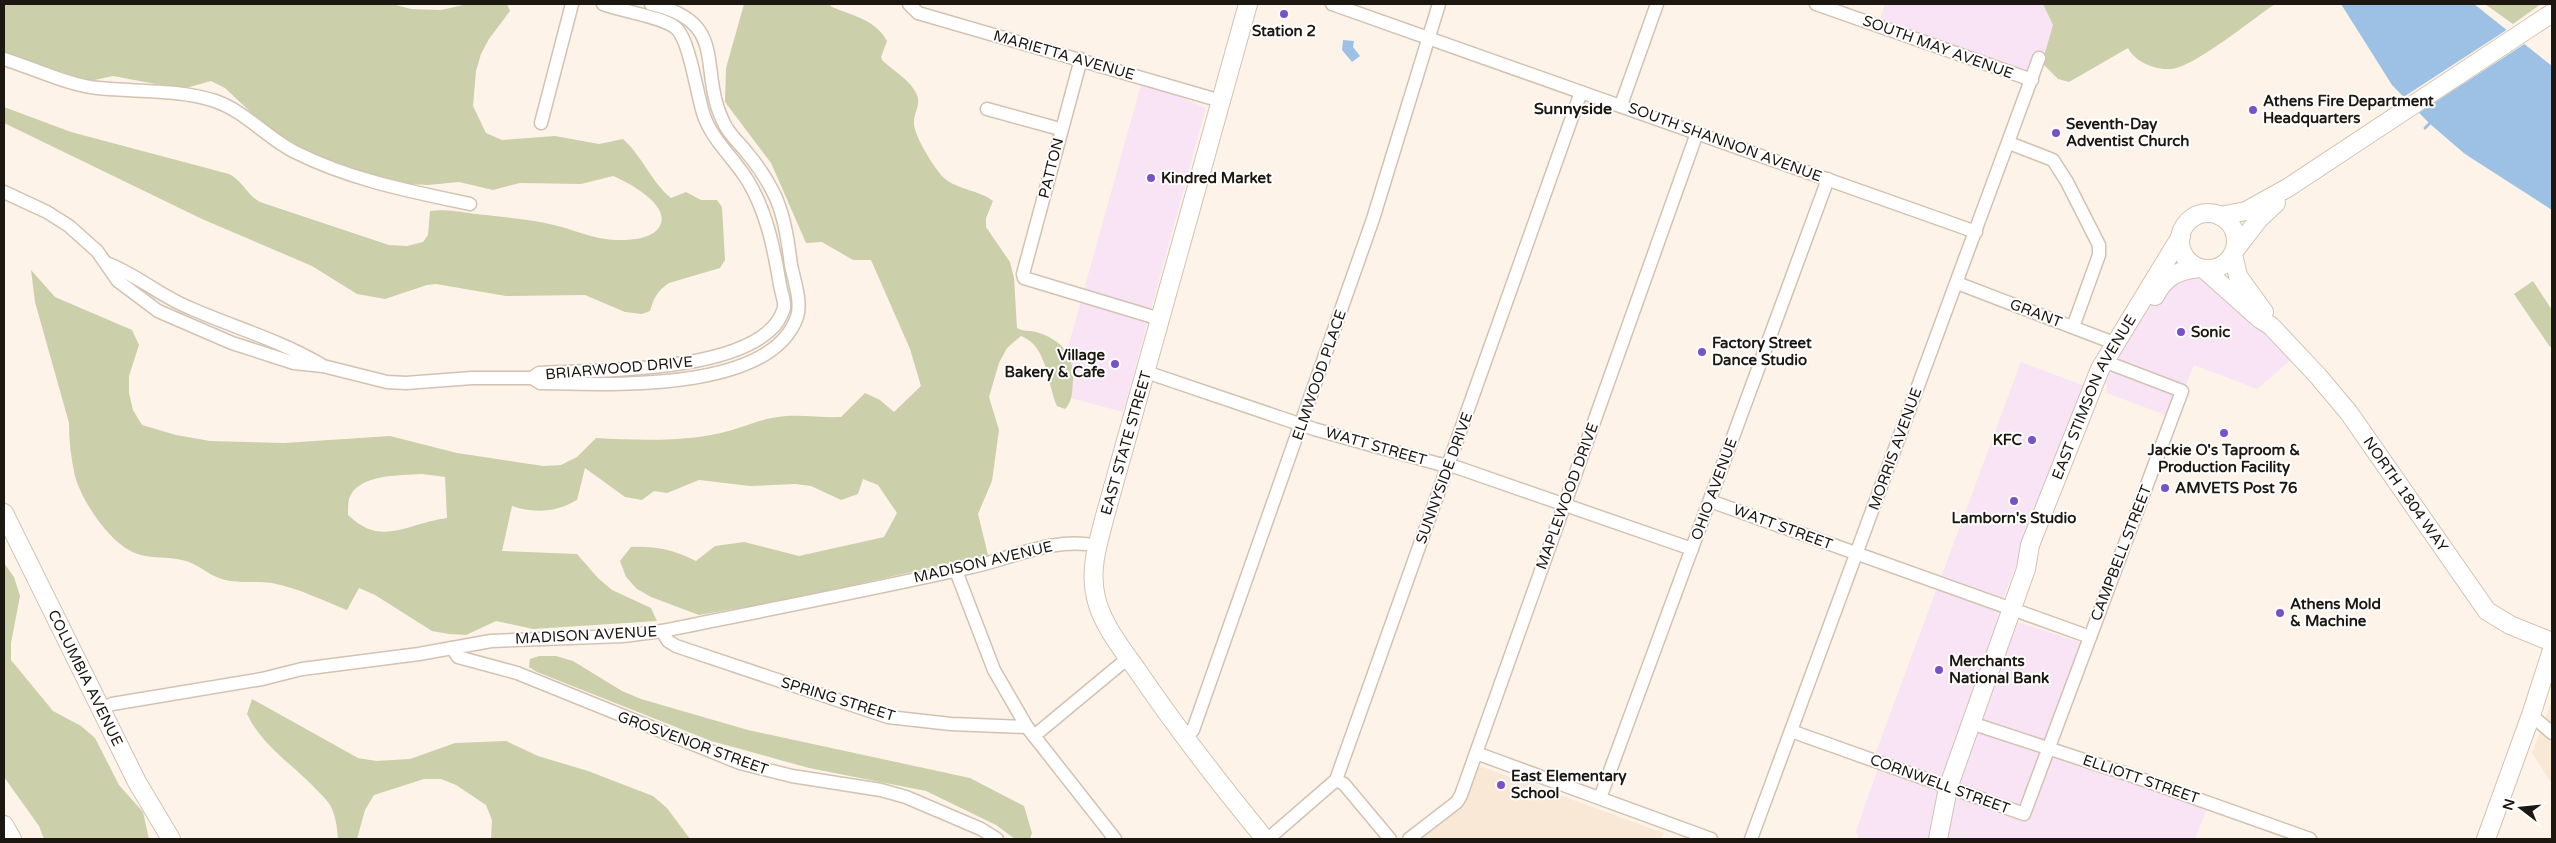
<svg xmlns="http://www.w3.org/2000/svg" width="2556" height="843" font-family="'Varela Round',sans-serif">
<style>
.commercial{fill:#f8e4f4}
.education{fill:#f9e8d6}
.green{fill:#cbcfaa;fill-rule:evenodd}
.water{fill:#9dc1e4}
.pier{fill:#fef3e8}
.lines{fill:none;stroke-linecap:round;stroke-linejoin:round}
.stream{stroke:#9dc1e4;stroke-width:3}
.street-casing{stroke:#d3c2b1;stroke-width:15}
.secondary-casing{stroke:#d3c2b1;stroke-width:20}
.street{stroke:#fff;stroke-width:12}
.secondary{stroke:#fff;stroke-width:18}
.poi-dot{fill:#7850c9;stroke:#fff;stroke-width:2}
.labels{text-anchor:middle;stroke-width:4;stroke-linejoin:round;paint-order:stroke}
.poi-label{font-size:15px;font-weight:bold;fill:#1d1711;stroke:#fff;text-anchor:start}
.street-label{font-size:15px;fill:#1d1711;stroke:#fff}
.neighbourhood-label{font-size:16px;font-weight:bold;fill:#1d1711;stroke:#fff}
</style>
<rect width="100%" height="100%" fill="#fef3e8"/>
<g class="commercial">
<polygon points="1885,4 2043,4 2053,25 2037,79 1879,22"/>
<polygon points="1142,81 1206,108 1123,412 1071,398 1073,377 1067,351"/>
<polygon points="2199,268 2298,354 2257,389 2194,365 2173,418 2107,393 2106,379 2157,293"/>
<polygon points="2021,362 2085,386 1997,615 2082,643 2049,748 2209,803 2195,839 1859,839 1856,831 1880,763 1873,760"/>
</g>
<g class="education">
<polygon points="2552,701 2552,784 2532,753"/>
<polygon points="1477,765 1664,833 1661,839 1420,839 1463,805"/>
</g>
<g class="green">
<path d="M4,4H392L411,9L441,10L468,4H507L510,11L489,39L481,54L476,71L473,106L486,133L502,140L555,136L599,144L623,139C643,157 652,183 671,198L686,192L701,200H717L722,207L725,260L720,268L669,283C657,291 654,298 650,311L642,314L625,312L585,295L506,296L436,284L427,285L385,299L357,294L312,266L202,219L4,123V107L71,132L229,174C242,180 247,195 260,202L389,245L407,246L423,242L428,235L430,211C445,209 461,212 476,214C502,217 528,219 554,225C572,229 588,237 606,239C619,241 647,241 657,230C677,208 628,182 613,176L581,184L520,183L493,190L459,182L428,185L393,183L341,169L275,135L225,88L211,81L182,89L113,76L90,81L4,54Z"/>
<path d="M744,4H829L832,7C853,16 875,19 887,41L881,57L882,60C893,71 911,80 917,95C921,105 914,112 914,122C913,135 935,169 944,178C958,190 979,190 993,201L986,218V227L1010,262L1014,278L1017,328C1024,332 1028,330 1036,332C1060,339 1074,353 1073,380C1072,391 1073,401 1065,409L1057,406C1047,384 1048,346 1021,336L1007,348L999,363L989,397L999,430L992,481L978,514L988,555L791,599L699,615L651,597L637,589L626,577L620,561L631,547C655,546 674,550 696,561L715,546L744,542L799,556L884,537L897,513L878,485L863,479L858,494L841,500L811,486L795,484L750,486L699,480L667,493L654,491L642,500L625,497L585,468L577,500C557,512 535,514 512,506L502,551L577,554L598,578L612,590L651,608L657,621L533,629L496,621L466,635L449,634L432,631L375,595L359,588L347,610C322,600 298,588 272,583C254,580 236,585 219,578C208,574 200,566 189,562C174,556 156,559 141,555C113,549 82,502 75,476C71,459 69,441 69,423L35,302L31,270L55,297L132,330L139,345L129,376V393L133,410L142,425L176,435L210,441L284,443L390,436L457,453L543,466L561,465L577,457L596,438C637,440 681,442 721,433C739,429 755,421 772,418C795,413 818,418 841,417L865,393L880,400L894,412L921,386L910,349L871,260H853L822,242L806,243L771,163L725,102L726,68ZM422,474L445,477L447,518C407,523 382,548 348,515C348,510 348,504 349,499C358,473 400,476 422,474Z"/>
<path d="M2043,4H2275C2254,18 2193,68 2171,69C2155,70 2135,62 2128,48L2069,82L2058,79L2042,63L2053,25Z"/>
<polygon points="2485,4 2541,4 2513,24"/>
<polygon points="2533,281 2552,310 2552,346 2550,347 2514,294"/>
<polygon points="4,563 14,577 20,596 11,643 11,660 53,711 81,726 95,738 119,785 143,812 149,839 44,839 39,826 4,777"/>
<polygon points="539,656 556,656 573,661 622,691 641,699 748,730 970,778 1024,806 1032,833 1030,839 1015,839 996,825 926,791 809,768 711,741 537,672 529,667 530,659"/>
<path d="M252,699L358,758L376,761L410,759L455,743L506,741L538,756L588,771L653,796L667,808L690,839H491L492,820L486,805L456,785L441,779H424L374,795L365,810L357,839H338C337,827 336,816 330,805C326,798 318,792 312,785C289,762 262,745 247,714Z"/>
</g>
<g class="water">
<polygon points="2341,4 2474,4 2552,66 2552,210 2465,154 2430,124 2392,85"/>
<polygon points="1343,40 1354,41 1353,47 1360,56 1352,62 1342,50"/>
</g>
<polygon class="pier" points="2508,29 2526,43 2417,114 2402,98"/>
<g class="lines">
<polyline class="stream" points="2425,128 2432,121"/>
<g class="street-casing">
<g id="street">
<polyline points="909,4 918,13 1221,101"/>
<polyline points="1332,4 1976,232"/>
<polyline points="1816,4 2032,80"/>
<path d="M4,59C33,68 68,85 98,88C137,92 178,89 215,101C245,111 267,138 295,152C351,180 409,191 470,204"/>
<polyline points="1081,59 1023,274 1024,278 1160,319"/>
<polyline points="1621,105 1657,4"/>
<polyline points="987,109 1060,129"/>
<polyline points="541,123 572,4"/>
<polyline points="2009,143 2053,160 2067,182 2099,245 2099,255 2073,327"/>
<path d="M4,192L47,212L69,226L97,251L118,281L158,311L232,343L294,363L323,366L387,382L406,383L472,378H532L540,383C606,384 770,394 797,317C802,302 794,280 791,265C788,242 785,219 776,198C769,183 759,167 748,154C741,145 732,137 726,127C695,71 733,23 651,4"/>
<path d="M106,263C136,274 160,296 190,308C233,327 279,340 320,364"/>
<polyline points="1957,283 2114,343"/>
<polyline points="1146,372 1314,429 1439,464 1456,467 1692,549"/>
<path d="M532,378L539,373C598,370 742,373 778,321C780,318 783,311 784,308C785,301 781,292 780,285C774,249 767,213 748,181C734,158 713,141 704,116C697,96 690,42 677,29C665,17 620,11 603,4"/>
<polyline points="1710,501 2090,637"/>
<polyline points="956,571 994,670 1027,727 1115,839"/>
<polyline points="662,631 668,641 676,646 888,717 951,724 1027,727"/>
<polyline points="452,648 458,657 517,673 740,763 792,776 881,790 906,797 981,829 997,839"/>
<path d="M101,709L112,704L262,679L302,669L419,654L491,641L623,636L662,631C766,610 869,590 972,567C1012,558 1056,536 1098,546"/>
<polyline points="2531,715 2552,733"/>
<polyline points="1971,723 2127,774 2310,839"/>
<polyline points="1791,731 2024,814 2182,391 2114,365"/>
<polyline points="1034,736 1128,658"/>
<polyline points="1185,739 1193,730 1373,219 1439,4"/>
<polyline points="1476,753 1711,839"/>
<polyline points="1336,780 1344,784 1390,839"/>
<polyline points="1600,798 1828,179"/>
<polyline points="1268,839 1336,780 1581,92"/>
<polyline points="1409,839 1457,802 1461,795 1697,133"/>
<polyline points="1751,839 2039,58"/>
</g>
</g>
<g class="secondary-casing">
<g id="secondary">
<path d="M1248,4L1105,516C1098,543 1089,570 1096,598C1102,624 1122,649 1137,670C1177,729 1220,784 1265,839"/>
<circle cx="2208" cy="241" r="28"/>
<polyline points="2220,216 2246,211 2289,187 2552,13"/>
<polyline points="2235,250 2259,219 2276,203"/>
<polyline points="2233,254 2238,276 2264,312"/>
<path id="s1" d="M2204,269L2260,319L2271,326L2318,376L2349,413L2487,611L2510,625L2552,642"/>
<path d="M2155,296C2165,276 2179,270 2199,268"/>
<path id="s2" d="M4,513L137,782L171,839"/>
<polyline points="4,825 12,839"/>
<path id="s3" d="M1938,839L1948,788L2026,569L2030,545L2100,369L2181,236"/>
<polyline points="2486,839 2531,715 2552,650"/>
</g>
</g>
<use href="#street" class="street"/>
<use href="#secondary" class="secondary"/>
</g>
<g class="poi-dot">
<circle cx="1284" cy="14" r="5"/>
<circle cx="2253" cy="110" r="5"/>
<circle cx="2056" cy="133" r="5"/>
<circle cx="1151" cy="178" r="5"/>
<circle cx="2181" cy="332" r="5"/>
<circle cx="1702" cy="352" r="5"/>
<circle cx="1115" cy="364" r="5"/>
<circle cx="2224" cy="433" r="5"/>
<circle cx="2032" cy="440" r="5"/>
<circle cx="2165" cy="488" r="5"/>
<circle cx="2014" cy="501" r="5"/>
<circle cx="2280" cy="613" r="5"/>
<circle cx="1939" cy="670" r="5"/>
<circle cx="1501" cy="785" r="5"/>
</g>
<g class="labels">
<g class="poi-label">
<text x="1284" y="36" text-anchor="middle">Station 2</text>
<text x="2263" y="106">Athens Fire Department<tspan x="2263" dy="17">Headquarters</tspan></text>
<text x="2066" y="129">Seventh-Day<tspan x="2066" dy="17">Adventist Church</tspan></text>
<text x="1161" y="183">Kindred Market</text>
<text x="2191" y="337">Sonic</text>
<text x="1712" y="348">Factory Street<tspan x="1712" dy="17">Dance Studio</tspan></text>
<text x="1105" y="360" text-anchor="end">Village<tspan x="1105" dy="17">Bakery &amp; Cafe</tspan></text>
<text x="2022" y="445" text-anchor="end">KFC</text>
<text x="2224" y="455" text-anchor="middle">Jackie O's Taproom &amp;<tspan x="2224" dy="17">Production Facility</tspan></text>
<text x="2175" y="493">AMVETS Post 76</text>
<text x="2014" y="523" text-anchor="middle">Lamborn's Studio</text>
<text x="2290" y="609">Athens Mold<tspan x="2290" dy="17">&amp; Machine</tspan></text>
<text x="1949" y="666">Merchants<tspan x="1949" dy="17">National Bank</tspan></text>
<text x="1511" y="781">East Elementary<tspan x="1511" dy="17">School</tspan></text>
</g>
<g class="street-label">
<text transform="translate(1938 47) rotate(20)" y="5">SOUTH MAY AVENUE</text>
<text transform="translate(1064 55) rotate(16)" y="5">MARIETTA AVENUE</text>
<text transform="translate(1725 142) rotate(20)" y="5">SOUTH SHANNON AVENUE</text>
<text transform="translate(1051 168) rotate(-76)" y="5">PATTON</text>
<text transform="translate(2036 313) rotate(21)" y="5">GRANT</text>
<text transform="translate(619 368) rotate(-5)" y="5">BRIARWOOD DRIVE</text>
<text transform="translate(1319 375) rotate(-71)" y="5">ELMWOOD PLACE</text>
<text dy="5" stroke="none"><textPath href="#s3" startOffset="470">EAST STIMSON AVENUE</textPath></text>
<text transform="translate(1126 443) rotate(-74)" y="5">EAST STATE STREET</text>
<text transform="translate(1376 446) rotate(16)" y="5">WATT STREET</text>
<text transform="translate(1895 449) rotate(-70)" y="5">MORRIS AVENUE</text>
<text transform="translate(1444 478) rotate(-70)" y="5">SUNNYSIDE DRIVE</text>
<text transform="translate(1714 489) rotate(-70)" y="5">OHIO AVENUE</text>
<text dy="5" stroke="none"><textPath href="#s1" startOffset="304">NORTH 1804 WAY</textPath></text>
<text transform="translate(1567 496) rotate(-70)" y="5">MAPLEWOOD DRIVE</text>
<text transform="translate(1783 527) rotate(20)" y="5">WATT STREET</text>
<text transform="translate(2121 553) rotate(-69)" y="5">CAMPBELL STREET</text>
<text transform="translate(983 562) rotate(-13)" y="5">MADISON AVENUE</text>
<text transform="translate(586 635) rotate(-3)" y="5">MADISON AVENUE</text>
<text dy="5" stroke="none"><textPath href="#s2" startOffset="184">COLUMBIA AVENUE</textPath></text>
<text transform="translate(838 699) rotate(17)" y="5">SPRING STREET</text>
<text transform="translate(693 743) rotate(20)" y="5">GROSVENOR STREET</text>
<text transform="translate(2141 779) rotate(19)" y="5">ELLIOTT STREET</text>
<text transform="translate(1940 784) rotate(20)" y="5">CORNWELL STREET</text>
</g>
<g class="neighbourhood-label">
<text x="1573" y="114">Sunnyside</text>
</g>
</g>
<rect width="2556" height="843" fill="none" stroke="#1d1711" stroke-width="10"/>
<g transform="translate(2521 808) rotate(286)" stroke="#ffffff" stroke-width="4" paint-order="stroke">
<path d="M0-4L9 19L0 12L-9 19Z" fill="#1d1711"/>
<text y="-8" font-size="14" font-weight="bold" text-anchor="middle" fill="#1d1711">N</text>
</g>
</svg>
